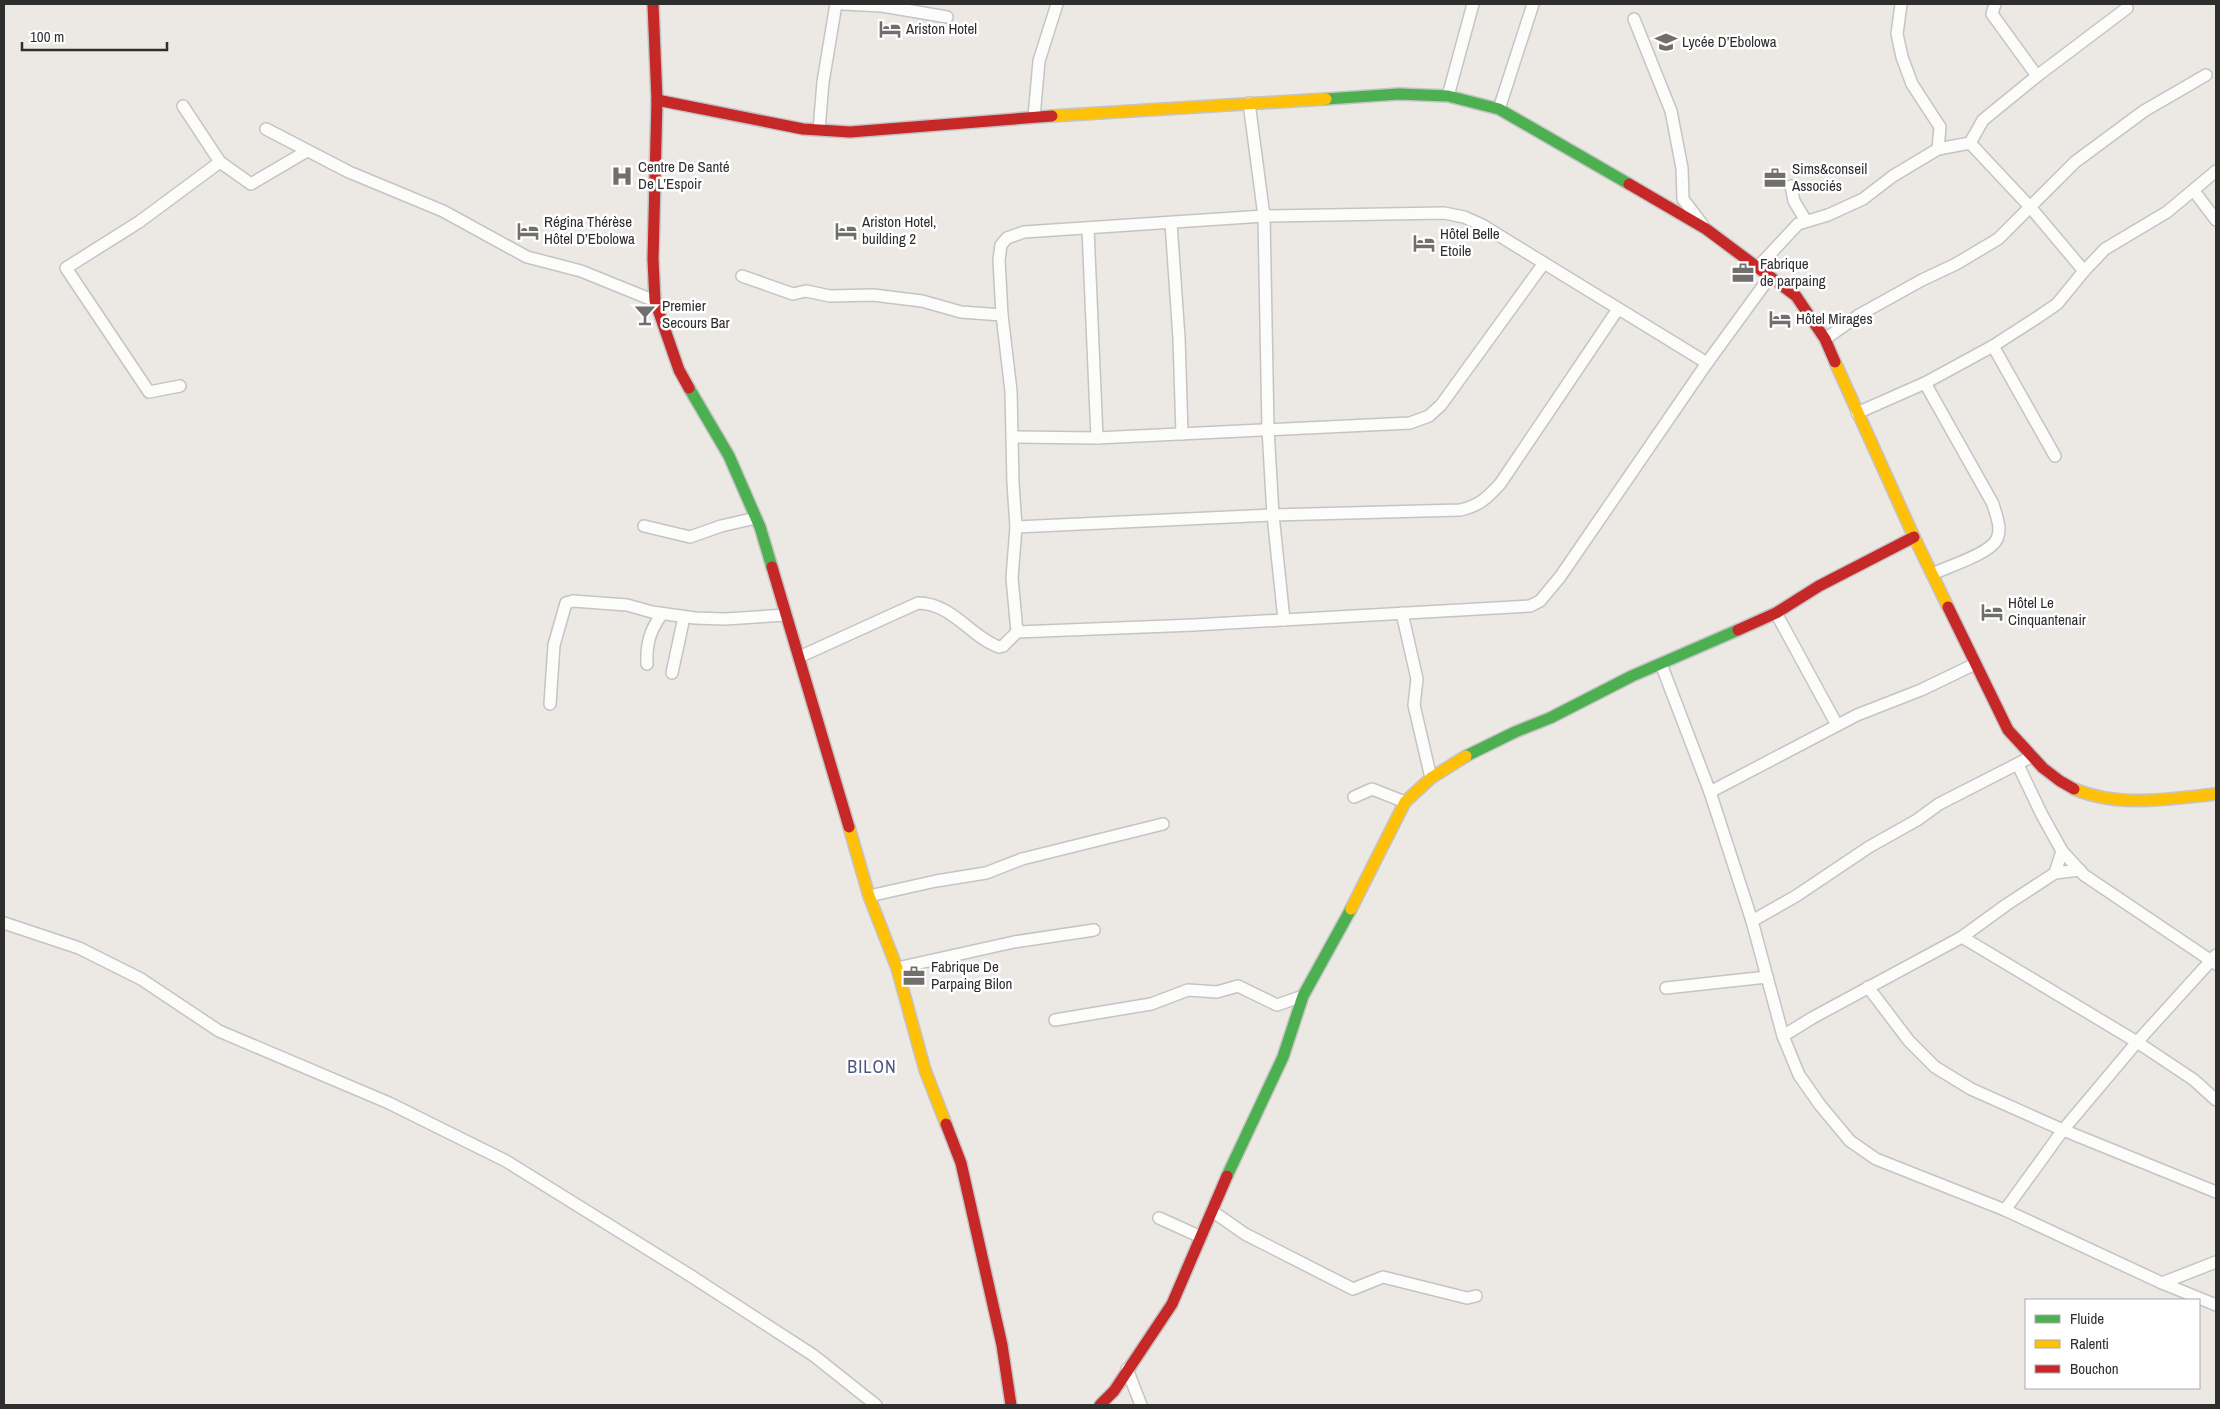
<svg xmlns="http://www.w3.org/2000/svg" width="2220" height="1409" font-family="'Archivo Narrow',sans-serif">
<style>
.lines{fill:none;stroke-linecap:round;stroke-linejoin:round}
.street-casing{stroke:#c5c4c5;stroke-width:14}
.fast-casing{stroke:#c5c4c5;stroke-width:14}
.slow-casing{stroke:#c5c4c5;stroke-width:14}
.jam-casing{stroke:#c5c4c5;stroke-width:14}
.street{stroke:#fcfcfb;stroke-width:11}
.fast{stroke:#4caf50;stroke-width:11}
.slow{stroke:#ffc107;stroke-width:11}
.jam{stroke:#c62828;stroke-width:11}
.labels{text-anchor:middle;stroke-width:5;stroke-linejoin:round;paint-order:stroke}
.poi-label{font-size:15px;fill:#2e2e2e;stroke:#fff;text-anchor:start}
.quarter-label{font-size:18px;letter-spacing:1px;fill:#4d5680;stroke:#fff}
</style>
<rect width="100%" height="100%" fill="#ece8e4"/>
<g class="lines">
<g class="street-casing">
<g id="street">
<polyline points="843,4 882,6 947,17"/>
<polyline points="1901,4 1897,34 1902,57 1912,84 1940,127 1938,149"/>
<polyline points="1995,4 1992,14 2037,76"/>
<polyline points="1634,19 1671,111 1682,168 1683,199 1702,224"/>
<polyline points="1448,96 1473,4"/>
<polyline points="1249,103 1264,216 1268,429 1273,515 1284,620"/>
<polyline points="183,106 220,162"/>
<polyline points="1499,109 1533,4"/>
<polyline points="1034,117 1039,61 1057,4"/>
<polyline points="266,129 349,172 443,211 527,257 581,271 655,301"/>
<polyline points="819,130 823,82 836,4"/>
<polyline points="1970,143 2031,208 2084,271"/>
<polyline points="1791,186 1794,201 1806,221"/>
<polyline points="2194,191 2216,220"/>
<polyline points="1171,223 1179,338 1182,434"/>
<polyline points="1088,229 1097,438"/>
<polyline points="1758,267 1798,224 1828,215 1863,199 1893,176 1938,149 1970,143 1983,120 2037,76 2127,8"/>
<polyline points="742,276 793,294 806,291 830,296 873,295 922,301 961,312 1002,315"/>
<polyline points="1825,339 1859,315 1922,280 1956,264 1998,239 2075,162 2144,111 2206,75"/>
<polyline points="1993,346 2055,456"/>
<path d="M1925,383L1993,504C1996,515 2002,528 1997,539C1990,554 1947,567 1932,574"/>
<polyline points="180,386 149,392 66,268 139,222 220,162 251,184 307,151"/>
<polyline points="1857,413 1925,383 1993,346 2038,317 2057,304 2084,271 2105,249 2167,212 2216,171"/>
<polyline points="1013,437 1097,438 1410,423 1429,416 1441,405 1544,263"/>
<polyline points="644,526 690,537 721,526 756,518"/>
<path d="M1016,527L1273,515L1460,510C1479,506 1487,498 1500,484L1618,309"/>
<polyline points="1402,613 1417,679 1414,705 1431,778"/>
<polyline points="1776,613 1837,725"/>
<polyline points="1017,632 1012,578 1016,527 1013,483 1011,391 1002,315 999,260 1001,245 1007,238 1024,232 1264,216 1444,213 1464,217 1482,225 1707,363"/>
<path d="M799,657L918,603C952,603 972,638 999,647L1003,646L1017,632L1194,625L1530,606L1540,601L1560,577L1707,363L1769,278"/>
<path d="M647,664C646,644 650,630 662,614"/>
<polyline points="1661,664 1710,792 1752,921 1783,1036 1799,1075 1820,1105 1850,1141 1876,1159 2005,1210 2162,1283 2216,1305"/>
<polyline points="672,673 684,617"/>
<polyline points="550,704 554,645 566,603 573,601 627,605 652,612 695,618 725,619 786,615"/>
<polyline points="2018,765 2042,815 2062,851 2084,875 2216,964"/>
<polyline points="1710,792 1857,715 1921,690 1975,664"/>
<polyline points="1354,797 1372,789 1405,802"/>
<polyline points="2055,873 2080,870"/>
<polyline points="869,896 936,881 986,873 1022,859 1163,824"/>
<polyline points="1752,921 1796,896 1869,847 1917,820 1939,804 2031,757"/>
<polyline points="4,923 79,948 141,979 219,1031 389,1103 506,1161 691,1276 813,1355 876,1405"/>
<polyline points="1962,937 2137,1042 2194,1080 2216,1100"/>
<polyline points="897,968 1014,942 1094,930"/>
<polyline points="1868,987 1909,1041 1935,1067 1971,1089 2063,1130 2216,1192"/>
<polyline points="1666,988 1767,977"/>
<polyline points="1055,1020 1151,1004 1188,990 1217,992 1238,986 1277,1005 1303,996"/>
<polyline points="1783,1036 1812,1018 1962,937 2006,905 2055,873 2062,851"/>
<polyline points="2005,1210 2063,1130 2137,1042 2216,955"/>
<polyline points="1212,1211 1245,1234 1353,1289 1383,1277 1467,1298 1476,1296"/>
<polyline points="1159,1218 1201,1237"/>
<polyline points="2162,1283 2216,1262"/>
<polyline points="1127,1369 1141,1405"/>
</g>
</g>
<g class="fast-casing">
<g id="fast">
<polyline points="1326,99 1399,94 1448,96 1499,109 1629,184"/>
<polyline points="689,388 729,456 760,527 772,567"/>
<polyline points="1466,756 1515,732 1550,718 1632,676 1738,630"/>
<polyline points="1227,1176 1283,1057 1303,996 1351,909"/>
</g>
</g>
<g class="slow-casing">
<g id="slow">
<polyline points="1052,116 1326,99"/>
<polyline points="1835,362 1914,537 1948,607"/>
<path d="M2074,789C2119,808 2169,799 2216,794"/>
<polyline points="849,827 869,896 897,968 925,1070 946,1124"/>
<polyline points="1351,909 1405,802 1431,778 1466,756"/>
</g>
</g>
<g class="jam-casing">
<g id="jam">
<polyline points="653,4 657,100 653,259 655,301 679,370 689,388"/>
<polyline points="657,100 803,129 850,132 1052,116"/>
<polyline points="1629,184 1706,229 1796,296 1825,339 1835,362"/>
<polyline points="772,567 849,827"/>
<polyline points="1948,607 2008,730 2043,768 2060,781 2074,789"/>
<polyline points="1738,630 1776,613 1819,586 1914,537"/>
<polyline points="946,1124 961,1163 1002,1345 1011,1405"/>
<polyline points="1100,1405 1114,1391 1172,1304 1227,1176"/>
</g>
</g>
<use href="#street" class="street"/>
<use href="#fast" class="fast"/>
<use href="#slow" class="slow"/>
<use href="#jam" class="jam"/>
</g>
<defs>
<g id="hotel-bare" transform="scale(1.725)"><path d="M-6-4.5h1.5V1H6V5H4.5V3h-9V5H-6ZM-4 0a1.8 1.8 0 1 1 3.6 0ZM.5 0V-2.5h3Q6-2.5 6 0Z" fill="#706f6e" stroke="#fff" stroke-width="2.5" paint-order="stroke"/></g>
<g id="school-bare" transform="scale(1.725)"><path d="M0-5L7-2L0 1L-7-2ZM-4 1L0 2.5L4 1V4Q0 6-4 4Z" fill="#706f6e" stroke="#fff" stroke-width="2.5" paint-order="stroke"/></g>
<g id="hospital-bare" transform="scale(1.725)"><path d="M-5-5h3v3.5h4V-5h3V5h-3V1.5h-4V5h-3Z" fill="#706f6e" stroke="#fff" stroke-width="2.5" paint-order="stroke"/></g>
<g id="office-bare" transform="scale(1.725)"><path d="M-6-3h4V-5.5h4V-3h4V5H-6ZM-1-4.5V-3h2v-1.5ZM-6 0V1H6V0Z" fill="#706f6e" stroke="#fff" stroke-width="2.5" paint-order="stroke"/></g>
<g id="bar-bare" transform="scale(1.725)"><path d="M-6-5H6L.8 .8V4.5H3.5V6h-7V4.5H-.8V.8Z" fill="#706f6e" stroke="#fff" stroke-width="2.5" paint-order="stroke"/></g>
</defs>
<g fill-rule="evenodd">
<use href="#hotel-bare" x="890" y="29"/>
<use href="#school-bare" x="1666" y="42"/>
<use href="#hospital-bare" x="622" y="176"/>
<use href="#office-bare" x="1775" y="178"/>
<use href="#hotel-bare" x="528" y="231"/>
<use href="#hotel-bare" x="846" y="231"/>
<use href="#hotel-bare" x="1424" y="243"/>
<use href="#office-bare" x="1743" y="273"/>
<use href="#bar-bare" x="645" y="315"/>
<use href="#hotel-bare" x="1780" y="319"/>
<use href="#hotel-bare" x="1992" y="612"/>
<use href="#office-bare" x="914" y="976"/>
</g>
<g class="labels">
<g class="poi-label">
<text x="906" y="34">Ariston Hotel</text>
<text x="1682" y="47">Lycée D’Ebolowa</text>
<text x="638" y="172">Centre De Santé<tspan x="638" dy="17">De L’Espoir</tspan></text>
<text x="1792" y="174">Sims&amp;conseil<tspan x="1792" dy="17">Associés</tspan></text>
<text x="544" y="227">Régina Thérèse<tspan x="544" dy="17">Hôtel D’Ebolowa</tspan></text>
<text x="862" y="227">Ariston Hotel,<tspan x="862" dy="17">building 2</tspan></text>
<text x="1440" y="239">Hôtel Belle<tspan x="1440" dy="17">Etoile</tspan></text>
<text x="1760" y="269">Fabrique<tspan x="1760" dy="17">de parpaing</tspan></text>
<text x="662" y="311">Premier<tspan x="662" dy="17">Secours Bar</tspan></text>
<text x="1796" y="324">Hôtel Mirages</text>
<text x="2008" y="608">Hôtel Le<tspan x="2008" dy="17">Cinquantenair</tspan></text>
<text x="931" y="972">Fabrique De<tspan x="931" dy="17">Parpaing Bilon</tspan></text>
</g>
<g class="quarter-label">
<text x="872" y="1073">BILON</text>
</g>
</g>
<rect width="2220" height="1409" fill="none" stroke="#2e2e2e" stroke-width="10"/>
<rect x="2025" y="1299" width="175" height="90" fill="#ffffff" stroke="#ababab"/>
<rect x="2035" y="1315" width="25" height="8" fill="#4caf50" stroke="#ababab"/>
<text x="2070" y="1324" font-size="15" fill="#2e2e2e">Fluide</text>
<rect x="2035" y="1340" width="25" height="8" fill="#ffc107" stroke="#ababab"/>
<text x="2070" y="1349" font-size="15" fill="#2e2e2e">Ralenti</text>
<rect x="2035" y="1365" width="25" height="8" fill="#c62828" stroke="#ababab"/>
<text x="2070" y="1374" font-size="15" fill="#2e2e2e">Bouchon</text>
<path d="M22 42v8h145v-8" fill="none" stroke="#2e2e2e" stroke-width="2.5"/>
<text x="30" y="42" font-size="15" fill="#2e2e2e" stroke="#ffffff" stroke-width="4" paint-order="stroke">100 m</text>
</svg>
